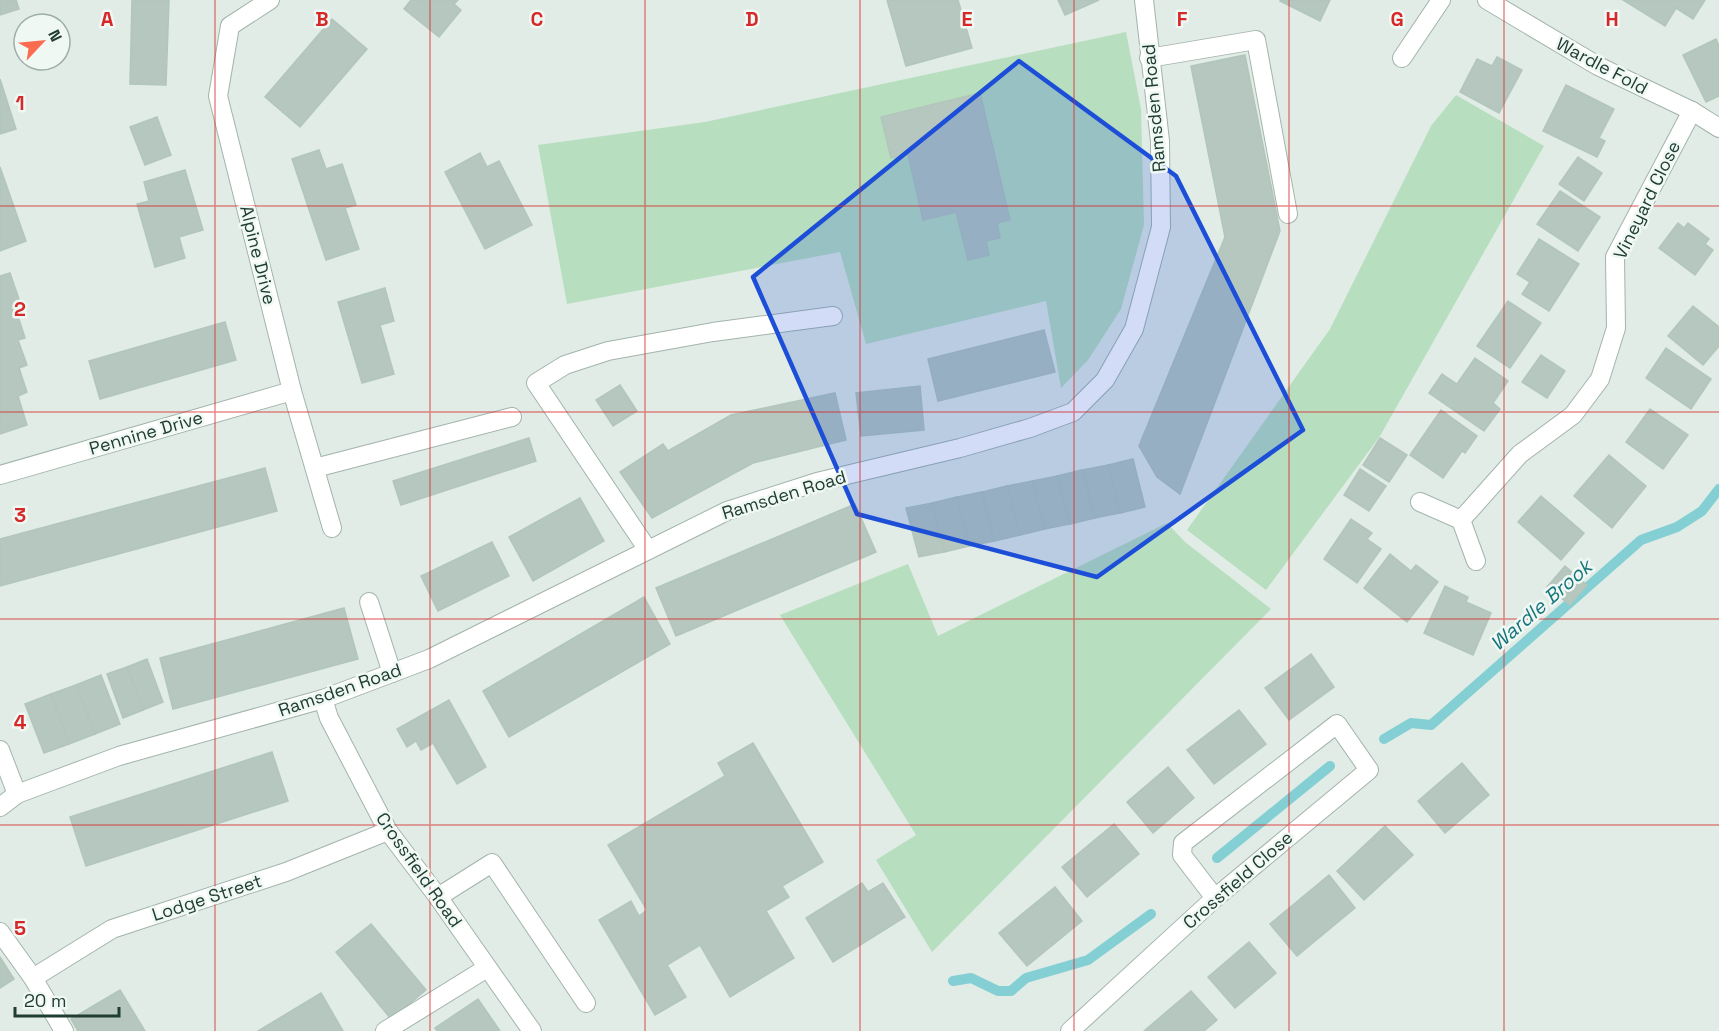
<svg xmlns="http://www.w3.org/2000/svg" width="1719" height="1031" font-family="'Space Grotesk',sans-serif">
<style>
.green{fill:#b7debe}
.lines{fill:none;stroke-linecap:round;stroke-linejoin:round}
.stream{stroke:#84cfd4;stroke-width:10}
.building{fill:#b5c7be;stroke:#b2c6bc;stroke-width:1.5}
.minor-casing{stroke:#a3b4ac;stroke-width:20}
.minor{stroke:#fff;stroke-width:18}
.marked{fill:#1d4ed8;fill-opacity:0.2;stroke:#1d4ed8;stroke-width:4.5;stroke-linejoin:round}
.grid{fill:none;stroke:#d62828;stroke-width:1.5;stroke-opacity:0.55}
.labels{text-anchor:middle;stroke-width:5;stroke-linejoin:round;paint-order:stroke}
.street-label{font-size:18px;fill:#203d33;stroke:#f0f8f4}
.water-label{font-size:20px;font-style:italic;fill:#16747c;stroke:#f0f8f4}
.grid-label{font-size:20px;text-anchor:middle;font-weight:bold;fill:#d62828;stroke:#f0f8f4;stroke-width:5;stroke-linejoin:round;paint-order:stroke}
</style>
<rect width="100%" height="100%" fill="#e0ece5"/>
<g class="green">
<polygon points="1126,32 1141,109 1144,225 1121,309 1088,360 1061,388 1046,301 866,344 840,252 567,304 538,145 705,122"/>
<polygon points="1456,95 1544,146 1380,436 1266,590 1187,530 1330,329 1431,126"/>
<polygon points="1167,523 1185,542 1271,609 932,952 876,860 916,835 780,615 908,564 938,636"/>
</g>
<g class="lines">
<g class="stream">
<polyline points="1384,739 1411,723 1431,725 1641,540 1677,527 1702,511 1719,489"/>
<polyline points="1217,858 1330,766"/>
<polyline points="953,981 971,978 998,991 1011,991 1026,978 1088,960 1151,914"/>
</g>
</g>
<g class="building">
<polygon points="0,0 16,0 19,9 0,15"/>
<polygon points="132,0 169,0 166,85 130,84"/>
<polygon points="411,0 458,0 454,4 461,10 439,37 404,9"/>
<polygon points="887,0 958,0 972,48 906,66"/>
<polygon points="1058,0 1099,0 1065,15"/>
<polygon points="1281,0 1330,0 1320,21 1280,1"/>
<polygon points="1623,0 1705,0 1693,19 1676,8 1665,26"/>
<polygon points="332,19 367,49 300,127 265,97"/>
<polygon points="1716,39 1719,46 1719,96 1706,102 1683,55"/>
<polygon points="1245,55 1280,231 1180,494 1157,477 1139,446 1225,237 1191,66"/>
<polygon points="1497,57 1522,70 1499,113 1460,92 1477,59 1492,66"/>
<polygon points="0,79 16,129 0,134"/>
<polygon points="1566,85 1614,109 1599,138 1605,141 1597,157 1543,131"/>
<polygon points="980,93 1010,220 997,223 1000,238 986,241 989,255 968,260 956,212 923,220 908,154 891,158 881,117"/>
<polygon points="157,117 171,155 145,165 130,127"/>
<polygon points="319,150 326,169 342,164 356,205 345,208 359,249 326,260 292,159"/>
<polygon points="480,153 487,167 499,161 532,225 485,249 445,172"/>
<polygon points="1578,157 1602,173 1584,201 1559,184"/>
<polygon points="0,167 26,241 0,251"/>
<polygon points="185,170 203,230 179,237 185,258 155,267 137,204 149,201 144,182"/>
<polygon points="1560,191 1600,217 1578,251 1537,224"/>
<polygon points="1678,223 1684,228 1688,223 1709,239 1705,244 1713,250 1695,275 1659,248"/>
<polygon points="1539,239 1579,264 1549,311 1522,294 1530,282 1517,274"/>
<polygon points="10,273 22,308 16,310 25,338 18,340 27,365 19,368 27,392 18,396 27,425 0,434 0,276"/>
<polygon points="385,288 394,321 380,325 394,374 362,383 338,302"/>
<polygon points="1508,301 1541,323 1510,368 1477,346"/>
<polygon points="1693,306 1719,327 1719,346 1703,365 1668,336"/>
<polygon points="225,322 236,360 100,399 89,361"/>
<polygon points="1044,330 1055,372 938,401 928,359"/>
<polygon points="1666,348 1711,379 1691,409 1646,378"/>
<polygon points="1541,355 1565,371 1547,398 1522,382"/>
<polygon points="1475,358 1508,381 1493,403 1500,409 1484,431 1429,393 1442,374 1457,384"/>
<polygon points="620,385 637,411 613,426 596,400"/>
<polygon points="920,386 924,430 861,436 856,393"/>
<polygon points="835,393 846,440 753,463 652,518 620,472 663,444 668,451 731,415"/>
<polygon points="1650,409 1688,435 1663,469 1626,442"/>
<polygon points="1441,410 1477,436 1465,453 1462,451 1443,478 1410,455"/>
<polygon points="529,438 536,461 401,505 393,481"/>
<polygon points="1380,438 1407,455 1389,482 1363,465"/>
<polygon points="1609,455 1646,486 1612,528 1574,496"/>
<polygon points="1133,459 1145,507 1120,513 1108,465"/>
<polygon points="1108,465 1120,513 1095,518 1082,470"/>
<polygon points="265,468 277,511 0,586 0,539"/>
<polygon points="1360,469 1386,486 1369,511 1344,495"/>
<polygon points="1082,470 1095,518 1070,524 1057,476"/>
<polygon points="1057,476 1070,524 1045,529 1032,481"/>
<polygon points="1032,481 1045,529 1020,535 1007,486"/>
<polygon points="1007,486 1020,535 994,541 982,492"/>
<polygon points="982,492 994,541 969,546 957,497"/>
<polygon points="1541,496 1584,533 1561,560 1518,522"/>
<polygon points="957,497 969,546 944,552 932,503"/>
<polygon points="580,498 604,541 533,581 509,537"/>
<polygon points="932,503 944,552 919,557 906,508"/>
<polygon points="855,504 876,552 676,636 656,588"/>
<polygon points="1351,519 1372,533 1367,539 1381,549 1357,583 1324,559"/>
<polygon points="492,542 509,576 438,611 421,576"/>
<polygon points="1390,554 1411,571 1416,565 1438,582 1407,622 1364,588"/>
<polygon points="1565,566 1587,585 1570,605 1547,587"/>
<polygon points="1445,586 1468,597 1466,602 1491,613 1473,655 1424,633"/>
<polygon points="644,597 670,644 509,737 483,691"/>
<polygon points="344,608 358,659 173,709 160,658"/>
<polygon points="1311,654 1334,687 1289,720 1265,688"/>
<polygon points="147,659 163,702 143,710 127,667"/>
<polygon points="127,667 143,710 123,718 107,674"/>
<polygon points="101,675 120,724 95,734 76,685"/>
<polygon points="76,685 95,734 69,744 51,694"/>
<polygon points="51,694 69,744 44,753 25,704"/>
<polygon points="449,700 486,767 457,784 433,743 421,750 416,741 407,747 397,729"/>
<polygon points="1239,710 1266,744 1214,784 1187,750"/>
<polygon points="753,743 823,862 782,886 789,897 766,911 794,958 730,997 700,945 667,965 686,997 655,1015 599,920 631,901 639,916 647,910 608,845 725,776 718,763"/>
<polygon points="272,752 288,801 86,866 70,817"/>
<polygon points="1462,763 1489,795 1445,833 1418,801"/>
<polygon points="1168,767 1194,798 1153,833 1127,802"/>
<polygon points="1114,824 1139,854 1087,897 1062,867"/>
<polygon points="1385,826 1413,855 1364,900 1337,871"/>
<polygon points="1329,875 1355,908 1297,956 1270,924"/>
<polygon points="862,883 868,892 883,883 905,917 833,962 806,918"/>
<polygon points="1055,887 1082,921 1027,966 999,933"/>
<polygon points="371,924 426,990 391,1019 336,952"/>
<polygon points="1249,942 1276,973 1235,1008 1208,977"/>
<polygon points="0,957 14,979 0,988"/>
<polygon points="120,990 145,1031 78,1031 71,1019"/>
<polygon points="1191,991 1217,1020 1204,1031 1144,1031"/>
<polygon points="321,993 343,1031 258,1031"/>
<polygon points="478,999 500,1031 437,1031 435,1028"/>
</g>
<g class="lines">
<g class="minor-casing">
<g id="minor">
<polyline points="270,0 230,26 218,96 292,391 332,528"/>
<polyline points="1487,0 1598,66 1692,111 1719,128"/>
<polyline points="1149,58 1256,40 1288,214"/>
<polyline points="1402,58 1441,0"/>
<polyline points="315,468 512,417"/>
<polyline points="0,475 292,391"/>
<polyline points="1420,502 1461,520 1476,561"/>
<polyline points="1461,520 1520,454 1573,415 1600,379 1616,328 1615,257 1692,111"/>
<polyline points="648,550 536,383 565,365 608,351 713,332 833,316"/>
<polyline points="369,602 392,673"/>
<polyline points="323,699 329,718 388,831 438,897 532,1031"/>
<polyline points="0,750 17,794"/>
<polyline points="0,807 17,794 119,756 323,699 429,659 727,511 817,482 960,448 1030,428 1073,412 1105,380 1134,329 1161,227 1160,141 1144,0"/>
<polyline points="438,897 492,863 586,1003"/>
<polyline points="0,932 33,978 64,1031"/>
<polyline points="33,978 112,929 286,872 388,831"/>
<polyline points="385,1031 487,968"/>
<polyline points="1070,1031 1215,898 1369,770 1337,724 1183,843 1182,855 1215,898"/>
</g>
</g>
<use href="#minor" class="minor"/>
</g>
<path class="marked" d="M1019,61L1176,176L1303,430L1097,577L857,514L753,277Z"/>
<path class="grid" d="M215,0V1031M430,0V1031M645,0V1031M860,0V1031M1074,0V1031M1289,0V1031M1504,0V1031M0,206H1719M0,412H1719M0,619H1719M0,825H1719"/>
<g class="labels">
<g class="street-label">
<text transform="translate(1602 66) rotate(28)" y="6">Wardle Fold</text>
<text transform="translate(1154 108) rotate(-95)" y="6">Ramsden Road</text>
<text transform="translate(1647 200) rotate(-64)" y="6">Vineyard Close</text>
<text transform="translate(258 255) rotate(76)" y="6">Alpine Drive</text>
<text transform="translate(146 433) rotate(-16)" y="6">Pennine Drive</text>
<text transform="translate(784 495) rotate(-17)" y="6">Ramsden Road</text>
<text transform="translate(340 690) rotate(-19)" y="6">Ramsden Road</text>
<text transform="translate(419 870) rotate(55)" y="6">Crossfield Road</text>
<text transform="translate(1238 880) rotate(-41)" y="6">Crossfield Close</text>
<text transform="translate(207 898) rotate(-18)" y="6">Lodge Street</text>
</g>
<g class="water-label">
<text transform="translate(1541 605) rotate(-41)" y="7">Wardle Brook</text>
</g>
</g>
<g class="grid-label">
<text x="107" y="26">A</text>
<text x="322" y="26">B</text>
<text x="537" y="26">C</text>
<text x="752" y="26">D</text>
<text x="967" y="26">E</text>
<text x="1182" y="26">F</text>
<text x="1397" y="26">G</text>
<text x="1612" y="26">H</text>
<text x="20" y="110">1</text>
<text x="20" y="316">2</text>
<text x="20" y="522">3</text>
<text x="20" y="729">4</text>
<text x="20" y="935">5</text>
</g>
<g transform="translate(42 42) rotate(64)"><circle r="28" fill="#f0f8f4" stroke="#9dada7" stroke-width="1.5"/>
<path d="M0-4.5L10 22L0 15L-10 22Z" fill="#fa6b50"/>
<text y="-9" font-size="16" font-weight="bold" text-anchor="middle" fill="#203d33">N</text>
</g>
<path d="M15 1007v9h104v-9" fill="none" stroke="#203d33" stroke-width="3"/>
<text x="24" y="1007" font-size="18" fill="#203d33" stroke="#f0f8f4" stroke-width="4.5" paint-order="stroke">20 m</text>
</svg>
